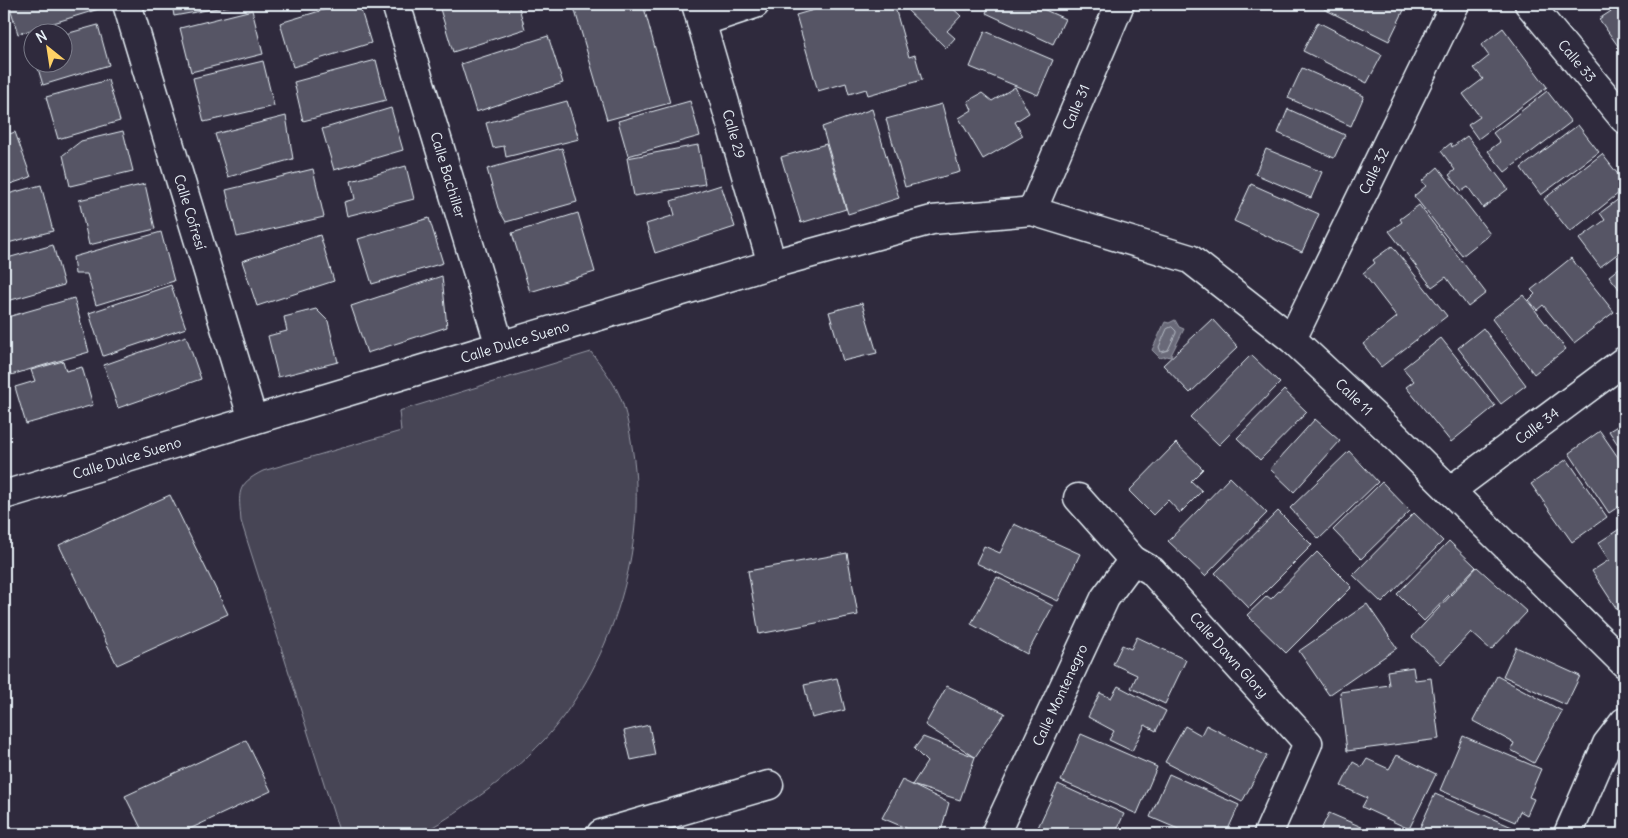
<svg xmlns="http://www.w3.org/2000/svg" width="1628" height="838" font-family="Delius,sans-serif">
<style>
.pitch{fill:#464455;stroke:#979aa6}
.water{fill:#696978;stroke:#9c9fab}
.lines{fill:none;stroke-linecap:round;stroke-linejoin:round}
.shore{stroke:#b5bbc5;stroke-width:1}
.building{fill:#575565;stroke:#e8f1f8}
.minor-casing{stroke:#e8f1f8;stroke-width:31}
.minor{stroke:#2f2a3d;stroke-width:28}
.labels{text-anchor:middle;stroke-width:4.5;stroke-linejoin:round;paint-order:stroke}
.street-label{font-size:14px;fill:#e8f1f8;stroke:#2f2a3d}
</style>
<rect width="100%" height="100%" fill="#2f2a3d"/>
<filter id="ink" filterUnits="userSpaceOnUse"><feTurbulence type="fractalNoise" baseFrequency=".02" numOctaves="2"/><feDisplacementMap in="SourceGraphic" scale="10" xChannelSelector="R" yChannelSelector="G"/><feConvolveMatrix kernelMatrix="1 2 1 2 8 2 1 2 1" color-interpolation-filters="sRGB"/></filter>
<g filter="url(#ink)">
<path class="pitch" d="M591,352C600,364 610,377 617,390C627,408 631,440 634,460C646,556 609,668 544,740C524,761 501,781 478,797C461,808 435,829 416,834C409,835 401,834 393,834C376,834 358,834 340,834L241,521C239,493 235,485 263,471L401,431L399,411Z"/>
<polygon class="water" points="1175,320 1179,327 1184,329 1170,357 1167,356 1160,358 1152,350 1165,322 1169,323"/>
<g class="lines">
<polygon class="shore" points="1172,327 1176,331 1176,333 1168,350 1161,352 1159,347 1167,329"/>
</g>
<g class="building">
<polygon points="9,4 101,4 102,8 18,34"/>
<polygon points="172,4 240,4 174,16"/>
<polygon points="283,4 300,4 284,8"/>
<polygon points="343,4 359,4 371,43 293,67 280,23"/>
<polygon points="456,4 518,4 525,29 453,52 440,9"/>
<polygon points="573,4 643,4 670,103 607,120"/>
<polygon points="834,4 894,4 909,57 915,55 922,80 868,95 866,89 849,94 846,83 818,91 796,15"/>
<polygon points="901,4 948,4 961,16 947,31 955,38 946,48"/>
<polygon points="990,4 1032,4 1065,19 1053,44 986,13"/>
<polygon points="1327,4 1391,4 1404,10 1389,41 1324,9"/>
<polygon points="1622,4 1624,4 1624,42 1618,46 1599,19"/>
<polygon points="252,10 263,54 191,72 180,28"/>
<polygon points="1318,22 1382,55 1367,83 1303,51"/>
<polygon points="98,25 109,65 43,85 36,62 62,62 62,35"/>
<polygon points="1503,28 1547,87 1478,139 1468,125 1480,117 1463,94 1483,79 1474,68 1489,56 1481,45"/>
<polygon points="985,31 1053,60 1038,95 970,67"/>
<polygon points="548,36 563,83 476,112 461,64"/>
<polygon points="376,60 386,100 303,121 294,82"/>
<polygon points="263,61 274,106 204,122 193,78"/>
<polygon points="1302,68 1364,96 1351,126 1288,98"/>
<polygon points="108,80 120,121 58,139 46,97"/>
<polygon points="1015,87 1029,113 1015,122 1023,136 983,159 959,118 972,110 968,101 982,93 992,101"/>
<polygon points="1547,91 1571,122 1505,172 1488,151 1500,142 1493,133"/>
<polygon points="567,101 579,139 506,157 504,146 493,148 486,123"/>
<polygon points="690,101 700,136 628,156 618,121"/>
<polygon points="942,104 960,172 905,187 886,119"/>
<polygon points="391,108 403,150 334,170 322,129"/>
<polygon points="872,109 899,198 848,214 822,127"/>
<polygon points="1288,109 1345,135 1334,158 1278,133"/>
<polygon points="286,116 293,159 228,177 215,134"/>
<polygon points="1578,125 1599,152 1541,195 1521,168"/>
<polygon points="123,131 133,171 70,186 63,155 81,141"/>
<polygon points="15,132 31,177 4,186 4,136"/>
<polygon points="1467,136 1508,189 1483,208 1468,187 1462,191 1449,175 1455,170 1441,151 1451,143 1452,147"/>
<polygon points="826,144 846,209 801,223 781,157"/>
<polygon points="698,145 705,184 634,196 627,158"/>
<polygon points="562,148 577,202 506,222 498,208 487,169"/>
<polygon points="1266,149 1322,172 1311,198 1255,174"/>
<polygon points="1602,154 1624,182 1624,189 1570,232 1544,199"/>
<polygon points="406,166 414,199 347,216 344,202 355,199 351,181"/>
<polygon points="1438,167 1490,234 1462,256 1414,196 1426,186 1422,181"/>
<polygon points="313,169 324,217 237,237 226,190"/>
<polygon points="145,184 155,229 89,245 79,200"/>
<polygon points="1251,184 1319,214 1302,252 1234,221"/>
<polygon points="41,185 53,231 4,244 4,195"/>
<polygon points="721,185 735,227 655,253 646,224 675,215 671,201"/>
<polygon points="1624,195 1624,249 1600,267 1579,239 1605,220 1600,213"/>
<polygon points="1419,205 1486,293 1468,307 1446,277 1432,287 1389,231 1402,222 1400,219"/>
<polygon points="578,213 595,272 530,292 512,233"/>
<polygon points="429,218 443,263 372,284 358,239"/>
<polygon points="161,232 174,281 96,305 87,274 75,274 73,257"/>
<polygon points="320,235 334,281 257,306 242,261"/>
<polygon points="53,245 64,285 4,302 4,259"/>
<polygon points="1392,246 1447,316 1381,367 1363,344 1397,317 1363,273 1375,263 1373,260"/>
<polygon points="1571,258 1614,312 1574,343 1543,305 1537,310 1529,300 1535,294 1531,290"/>
<polygon points="1624,264 1624,295 1609,276"/>
<polygon points="442,276 447,327 367,353 351,306"/>
<polygon points="171,285 186,328 103,356 89,313"/>
<polygon points="1523,295 1566,349 1534,374 1492,319"/>
<polygon points="74,298 89,352 11,375 4,350 4,318"/>
<polygon points="862,303 877,353 843,361 829,312"/>
<polygon points="316,309 328,321 338,362 278,377 268,336 287,331 284,317"/>
<polygon points="1212,319 1238,347 1190,393 1163,365"/>
<polygon points="1483,328 1526,385 1501,404 1458,348"/>
<polygon points="186,336 201,379 118,408 104,365"/>
<polygon points="1441,338 1495,406 1451,442 1406,387 1414,381 1403,368"/>
<polygon points="1251,355 1280,383 1219,445 1190,417"/>
<polygon points="63,361 66,371 82,367 93,405 26,424 15,387 35,381 31,370"/>
<polygon points="1284,390 1307,412 1260,460 1237,438"/>
<polygon points="1315,419 1340,441 1294,492 1270,469"/>
<polygon points="1624,422 1624,454 1609,431"/>
<polygon points="1600,431 1624,466 1624,503 1609,513 1569,453"/>
<polygon points="1176,443 1203,469 1191,481 1202,491 1180,513 1168,500 1153,515 1129,491"/>
<polygon points="1349,451 1378,482 1319,539 1290,508"/>
<polygon points="1567,459 1607,517 1572,542 1531,484"/>
<polygon points="1230,477 1267,513 1205,576 1168,541"/>
<polygon points="1382,482 1410,511 1361,559 1333,530"/>
<polygon points="170,495 228,614 117,665 59,545"/>
<polygon points="1278,511 1312,545 1249,608 1215,573"/>
<polygon points="1414,513 1443,541 1382,603 1353,575"/>
<polygon points="1014,524 1080,554 1058,601 976,563 984,546 1000,553"/>
<polygon points="1624,526 1624,620 1592,571 1609,560 1598,543"/>
<polygon points="1449,541 1476,567 1424,621 1397,594"/>
<polygon points="1317,552 1352,587 1286,653 1247,615 1267,596 1271,599"/>
<polygon points="847,553 858,615 759,634 748,571"/>
<polygon points="1477,567 1527,612 1491,650 1471,632 1441,664 1412,637"/>
<polygon points="997,577 1053,606 1027,654 971,624"/>
<polygon points="1367,604 1397,648 1329,695 1299,651"/>
<polygon points="1137,637 1186,660 1165,704 1131,688 1137,675 1113,664 1122,645 1131,649"/>
<polygon points="1516,647 1580,676 1566,705 1503,676"/>
<polygon points="1413,667 1415,680 1431,678 1439,739 1347,751 1340,692 1389,685 1387,671"/>
<polygon points="1497,676 1562,711 1534,763 1511,750 1514,743 1473,721"/>
<polygon points="837,678 845,710 812,718 804,685"/>
<polygon points="947,686 1005,713 975,757 925,725"/>
<polygon points="1118,686 1166,711 1156,731 1145,725 1132,751 1109,740 1114,731 1088,717 1100,693 1111,698"/>
<polygon points="649,725 655,755 631,760 624,731"/>
<polygon points="1206,725 1267,756 1242,802 1165,762 1185,726 1201,735"/>
<polygon points="1081,734 1157,767 1137,814 1061,781"/>
<polygon points="1463,736 1541,769 1529,797 1534,799 1527,815 1520,811 1515,822 1440,790"/>
<polygon points="923,737 975,757 960,800 912,785 927,762 914,749"/>
<polygon points="246,740 271,791 179,834 144,834 125,796"/>
<polygon points="1397,755 1436,774 1409,829 1362,807 1367,798 1341,786 1353,762 1362,767 1367,759 1389,769"/>
<polygon points="1169,774 1239,805 1226,834 1190,834 1150,817"/>
<polygon points="902,780 949,803 940,834 920,834 882,818"/>
<polygon points="1058,784 1124,814 1115,834 1035,834"/>
<polygon points="1435,794 1512,827 1509,834 1417,834"/>
<polygon points="1329,813 1378,834 1319,834"/>
<polygon points="1155,829 1167,834 1153,834"/>
</g>
<g class="lines">
<g class="minor-casing">
<g id="minor">
<polyline points="127,4 253,420"/>
<polyline points="396,4 500,346"/>
<polyline points="696,4 772,264"/>
<polyline points="1529,4 1624,119"/>
<polyline points="701,22 755,4"/>
<polyline points="1032,211 1120,4"/>
<polyline points="1292,339 1455,4"/>
<polyline points="1450,491 1624,361"/>
<polyline points="4,495 772,264 932,220 1032,211 1190,259 1292,339 1392,433 1624,663"/>
<polyline points="1078,498 1133,560 1152,571 1308,743 1268,834"/>
<polyline points="601,834 769,785"/>
<polyline points="995,834 1105,598 1133,560"/>
<polyline points="1568,834 1607,744 1624,722"/>
</g>
</g>
<use href="#minor" class="minor"/>
</g>
</g>
<g class="labels">
<g class="street-label">
<text transform="translate(1577 61) rotate(50)" y="5">Calle 33</text>
<text transform="translate(1076 107) rotate(-67)" y="5">Calle 31</text>
<text transform="translate(734 134) rotate(74)" y="5">Calle 29</text>
<text transform="translate(1374 171) rotate(-64)" y="5">Calle 32</text>
<text transform="translate(448 175) rotate(73)" y="5">Calle Bachiller</text>
<text transform="translate(190 212) rotate(73)" y="5">Calle Cofresí</text>
<text transform="translate(515 342) rotate(-17)" y="5">Calle Dulce Sueno</text>
<text transform="translate(1354 397) rotate(44)" y="5">Calle 11</text>
<text transform="translate(1537 426) rotate(-37)" y="5">Calle 34</text>
<text transform="translate(127 458) rotate(-17)" y="5">Calle Dulce Sueno</text>
<text transform="translate(1229 655) rotate(48)" y="5">Calle Dawn Glory</text>
<text transform="translate(1060 695) rotate(-65)" y="5">Calle Montenegro</text>
</g>
</g>
<rect width="1628" height="838" fill="none" stroke="#2f2a3d" stroke-width="20"/>
<rect x="10" y="10" width="1608" height="818" fill="none" stroke="#e8f1f8" stroke-width="2" filter="url(#ink)"/>
<g transform="translate(48 48) rotate(330)"><circle r="24" fill="#2f2a3d" stroke="#797a88"/>
<path d="M0-4L9 19L0 12L-9 19Z" fill="#ffd166"/>
<text y="-8" font-size="14" font-weight="bold" text-anchor="middle" fill="#e8f1f8">N</text>
</g>
</svg>
